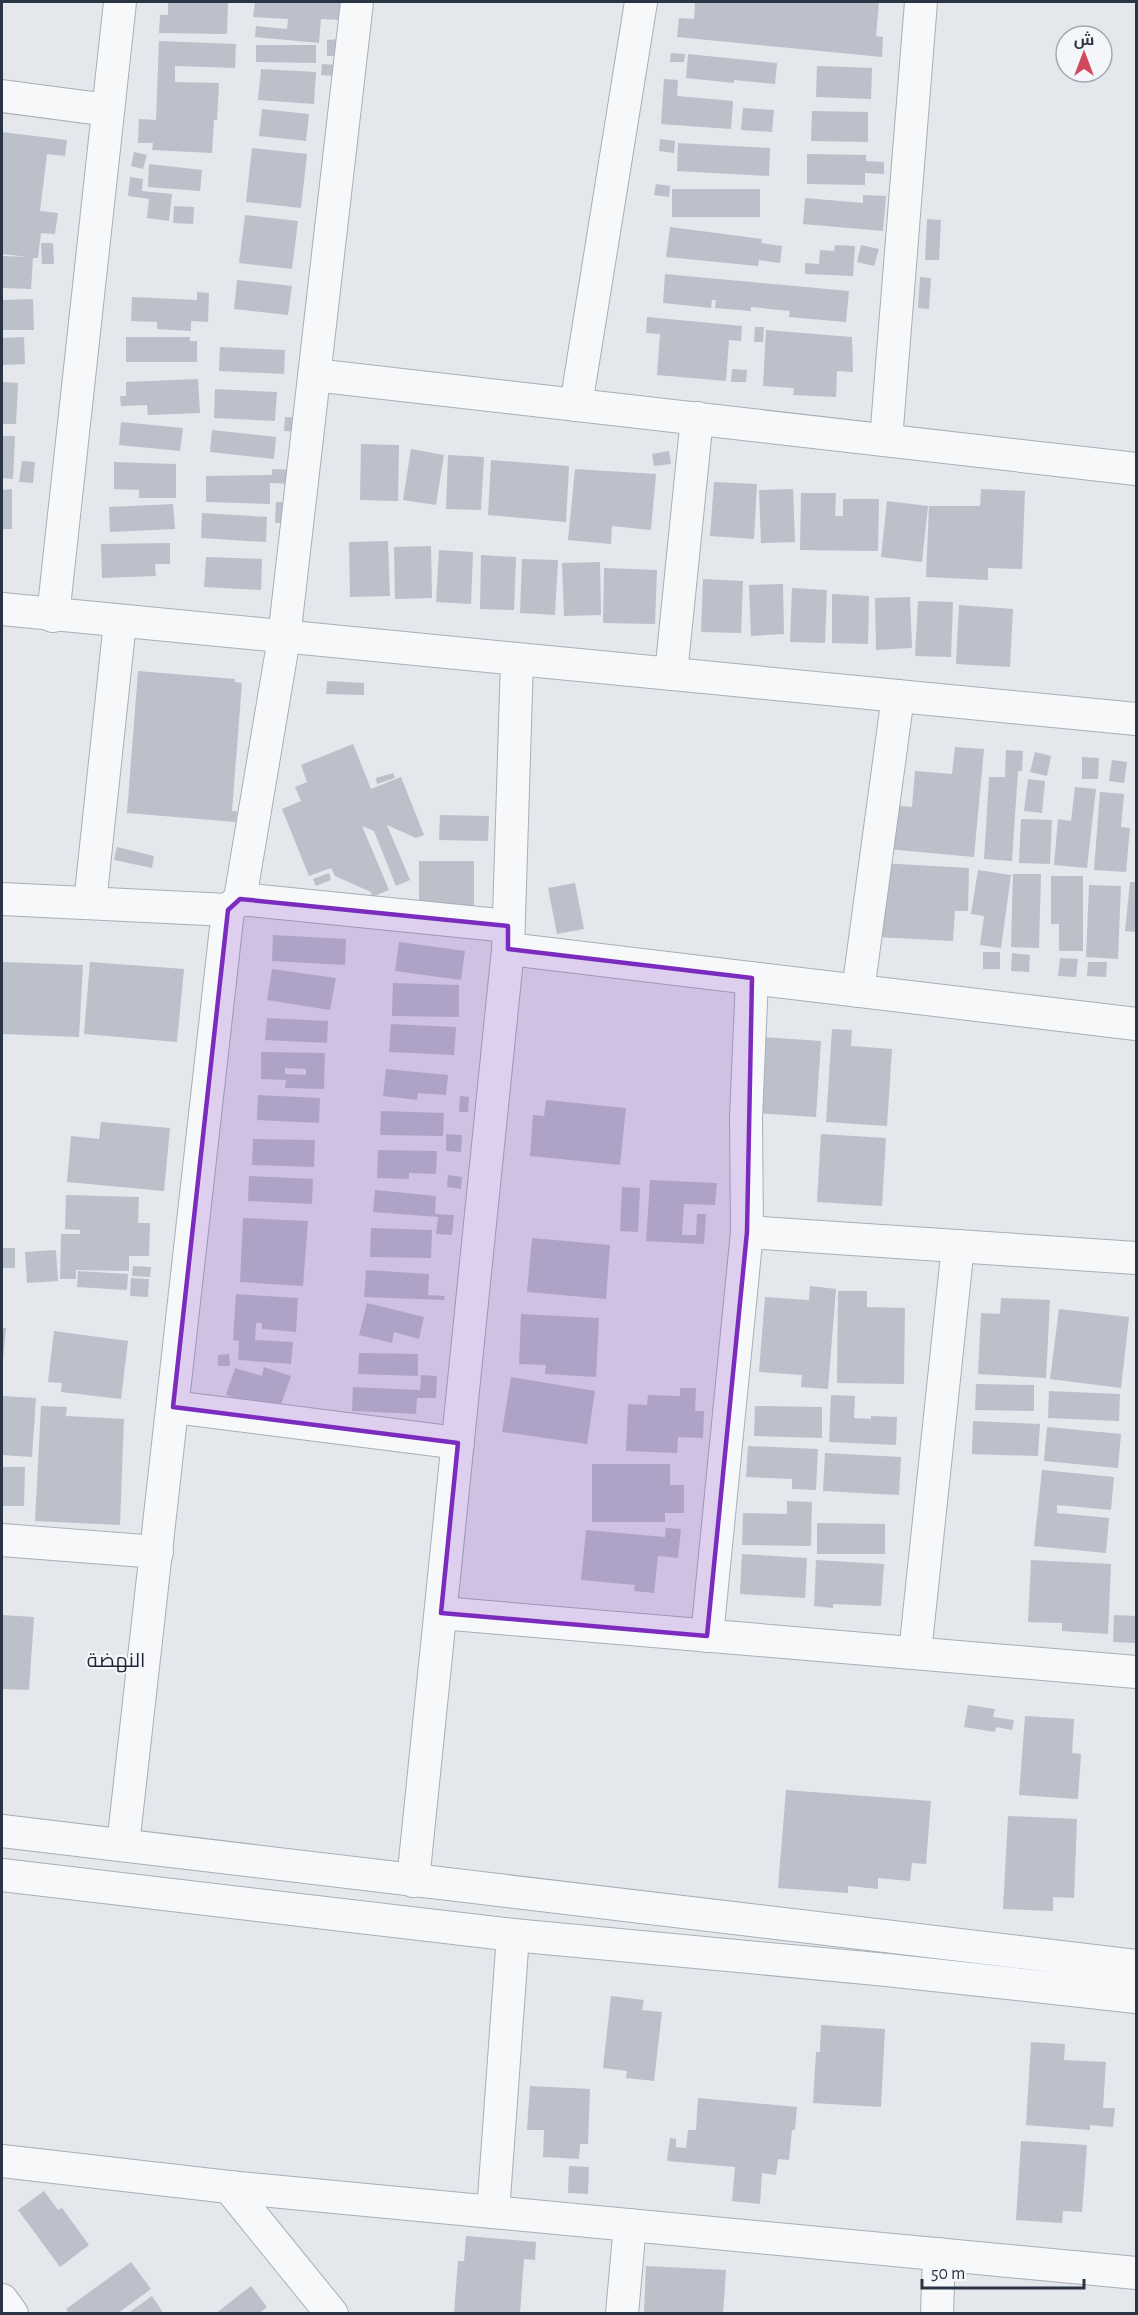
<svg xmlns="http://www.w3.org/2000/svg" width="1138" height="2315" font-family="'Alegreya Sans',Cairo,sans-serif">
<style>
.building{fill:#bbc0ca;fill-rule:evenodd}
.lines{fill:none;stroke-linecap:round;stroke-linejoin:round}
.minor-casing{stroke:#a9aeb7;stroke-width:34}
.minor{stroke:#f7f8fa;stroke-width:32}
.marked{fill:#7b2cbf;fill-opacity:0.2;stroke:#7b2cbf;stroke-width:4.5;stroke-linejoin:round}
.labels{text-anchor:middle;stroke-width:4.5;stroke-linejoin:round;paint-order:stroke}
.neighbourhood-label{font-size:20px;fill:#1d2536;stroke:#f4f6f9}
</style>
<rect width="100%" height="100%" fill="#e4e7ec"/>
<g class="building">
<polygon points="168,2 228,2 227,34 159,33 160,15 168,15"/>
<polygon points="255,2 342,2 341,20 321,19 319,43 255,37 256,26 287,29 288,19 253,17"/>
<polygon points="695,2 879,2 876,36 883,37 882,57 677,37 679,18 694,19"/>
<polygon points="339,39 340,56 327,56 327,40"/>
<polygon points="159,41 236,44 235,68 175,66 175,82 219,83 217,120 214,120 212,153 152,150 153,143 138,143 139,119 156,120"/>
<polygon points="256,45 316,45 316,63 256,62"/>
<polygon points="671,53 685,54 684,62 670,62"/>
<polygon points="688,54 777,63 775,84 734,80 734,83 686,78"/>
<polygon points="322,64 336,65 335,76 321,75"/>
<polygon points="817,66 872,68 871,99 816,97"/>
<polygon points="261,69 316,72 314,104 258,100"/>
<polygon points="664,79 678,80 677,96 733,101 731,129 661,124"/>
<polygon points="743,108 774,110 772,132 741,130"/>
<polygon points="262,109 309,114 306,141 259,136"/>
<polygon points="812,111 868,112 868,142 811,141"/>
<polygon points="2,132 67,140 65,156 47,154 40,211 58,213 55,234 41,233 38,258 33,258 31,289 2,288 2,256 29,257 2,254"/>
<polygon points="660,139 675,141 674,153 659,151"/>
<polygon points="678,143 770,148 769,176 677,171"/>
<polygon points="252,148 307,154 301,208 246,202"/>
<polygon points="134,152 147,155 143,169 131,166"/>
<polygon points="807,154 866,155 866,161 884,162 884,174 865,173 865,185 807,184"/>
<polygon points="149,164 202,170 200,191 148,187"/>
<polygon points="130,177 143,179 142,191 172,194 169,221 147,218 149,199 128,196"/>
<polygon points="656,184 670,186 669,197 654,195"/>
<rect x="672" y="189" width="88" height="28"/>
<polygon points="863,195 886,196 883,231 803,224 805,198 863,203"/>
<polygon points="174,206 194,207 193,224 173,223"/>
<polygon points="245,215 298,221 292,269 239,263"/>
<polygon points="927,219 941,220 939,260 925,260"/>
<polygon points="670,227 762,239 761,243 782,246 780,263 759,260 758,266 666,257"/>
<polygon points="41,243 53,243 54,264 42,264"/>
<polygon points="835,245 855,246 853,276 805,274 805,263 819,264 820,250 834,251"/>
<polygon points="861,245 879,249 874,266 857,262"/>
<polygon points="665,274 849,291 846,322 789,317 790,311 751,307 751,311 715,308 716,300 712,300 711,308 663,303"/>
<polygon points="920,277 931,278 929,309 918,308"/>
<polygon points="237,280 292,286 288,315 234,309"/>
<polygon points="197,292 209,293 208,322 191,321 191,331 157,329 157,322 131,321 132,297 197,300"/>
<polygon points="33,299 34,330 2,330 2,300"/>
<polygon points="647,317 742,326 741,341 729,340 726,381 657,375 660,334 646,333"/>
<polygon points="755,327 764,327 763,342 754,342"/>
<polygon points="766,330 852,337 853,372 837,371 836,397 793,395 794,388 763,386"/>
<polygon points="24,337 25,364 2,365 2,338"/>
<polygon points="126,337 190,337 190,341 197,341 197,362 126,362"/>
<polygon points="220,347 285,350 284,374 219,371"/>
<polygon points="732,369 747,370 746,382 731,382"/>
<polygon points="198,379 200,413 148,415 147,405 121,406 120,396 126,396 126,382"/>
<polygon points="2,382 18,383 16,424 2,424"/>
<polygon points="215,389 277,392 275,421 214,418"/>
<polygon points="285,417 302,418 301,432 284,431"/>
<polygon points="121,422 183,428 180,451 119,445"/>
<polygon points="212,430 276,437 274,459 210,452"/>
<polygon points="2,436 15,436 13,479 2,478"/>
<polygon points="361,444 399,445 398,501 360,500"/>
<polygon points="411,449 444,455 436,505 403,500"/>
<polygon points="669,451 671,464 654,466 652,454"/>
<polygon points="448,455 484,457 481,510 446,509"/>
<polygon points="491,460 569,466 566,522 488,515"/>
<polygon points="22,461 35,462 33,483 19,482"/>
<polygon points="114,462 176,464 176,498 139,498 139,490 114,489"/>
<polygon points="272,469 292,470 291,484 270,483 270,504 206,502 206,476 272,475"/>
<polygon points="575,469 656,474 651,530 612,526 611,544 568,540"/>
<polygon points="714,482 757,484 754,539 710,536"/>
<polygon points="12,489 12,529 2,529 2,490"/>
<polygon points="793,489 795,542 761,543 759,490"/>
<polygon points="981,489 1025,491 1022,569 988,568 988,580 926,577 929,506 980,506"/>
<polygon points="801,493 836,493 835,516 843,516 843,499 879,499 878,551 800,550"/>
<polygon points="887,501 928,506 922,562 881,557"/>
<polygon points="276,502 291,502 291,523 275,523"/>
<polygon points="173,504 175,529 110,532 109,507"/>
<polygon points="202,513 267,517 266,542 201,538"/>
<polygon points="388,541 390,596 350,597 349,542"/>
<polygon points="170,543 170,564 155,564 156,576 102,578 101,544"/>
<polygon points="431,546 432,598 395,599 394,547"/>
<polygon points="439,550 473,552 471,604 436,602"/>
<polygon points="481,555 516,557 514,610 480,609"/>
<polygon points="206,557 262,559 261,590 204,587"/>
<polygon points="522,559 558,560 555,615 520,613"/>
<polygon points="600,562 601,615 564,616 562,563"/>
<polygon points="604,568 657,570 655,624 603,623"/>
<polygon points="703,579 743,581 741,633 701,632"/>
<polygon points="783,584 784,634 751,636 749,585"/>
<polygon points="792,588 827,590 825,643 790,642"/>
<polygon points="832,594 869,596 868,644 832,643"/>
<polygon points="910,597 912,648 876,650 875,598"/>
<polygon points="918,601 953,602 951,657 915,656"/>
<polygon points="959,605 1013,609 1010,667 956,664"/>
<polygon points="138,671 235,679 235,682 242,683 232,811 237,811 236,822 127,813"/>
<polygon points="327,681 364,683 364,695 326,694"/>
<polygon points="353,744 371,789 401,777 424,835 416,838 387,825 410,880 396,886 374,831 362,826 389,890 372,897 371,892 335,876 331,868 309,876 282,809 301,801 295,787 307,782 301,765"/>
<polygon points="955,747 984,749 974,857 887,849 891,805 912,807 915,771 952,774"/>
<polygon points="1006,750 1023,751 1022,771 1018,771 1012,861 984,859 989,777 1005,777"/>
<polygon points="1035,752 1051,756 1047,776 1030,772"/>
<polygon points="1082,757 1099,758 1098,779 1082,779"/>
<polygon points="1112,760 1127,762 1124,783 1109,781"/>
<polygon points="393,773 395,778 377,784 376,778"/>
<polygon points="1028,779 1045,781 1042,813 1024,811"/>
<polygon points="1075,787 1096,789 1087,868 1054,865 1058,819 1071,821"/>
<polygon points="1100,792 1124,794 1121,827 1130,828 1126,872 1094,870"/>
<polygon points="440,815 489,816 488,841 439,840"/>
<polygon points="1021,819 1052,820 1050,864 1019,863"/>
<polygon points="117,847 154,856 152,868 114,860"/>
<rect x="419" y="861" width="55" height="45"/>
<polygon points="880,863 969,868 968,911 955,911 953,941 877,937"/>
<polygon points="978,870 1011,875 1001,948 980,945 984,916 971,914"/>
<polygon points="329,873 331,880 316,886 313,879"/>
<polygon points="1013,874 1041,874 1039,948 1011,947"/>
<polygon points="1051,876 1083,876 1083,951 1059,951 1059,924 1051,924"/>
<polygon points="1130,882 1136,882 1136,932 1125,931"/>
<polygon points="575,883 584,929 557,934 548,888"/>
<polygon points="1089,885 1121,886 1118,959 1086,957"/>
<polygon points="273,935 346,939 345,965 272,961"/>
<polygon points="399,942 465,951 461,980 395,971"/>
<rect x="983" y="952" width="17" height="17"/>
<polygon points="1012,953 1030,955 1029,972 1011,971"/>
<polygon points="1060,958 1078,959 1076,977 1058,976"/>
<polygon points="2,962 83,965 79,1037 2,1034"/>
<polygon points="90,962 184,969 177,1042 84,1034"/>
<polygon points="1088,962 1107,962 1106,977 1087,976"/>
<polygon points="272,969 336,978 330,1010 267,1000"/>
<polygon points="393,983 459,985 459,1017 392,1016"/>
<polygon points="267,1018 328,1021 327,1043 265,1040"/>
<polygon points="391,1024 456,1027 454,1055 389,1052"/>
<polygon points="832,1029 852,1030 851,1046 892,1049 887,1126 826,1122"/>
<polygon points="761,1037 821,1041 816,1117 755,1113"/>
<path d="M261,1052L325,1053L324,1089L285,1088L286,1080L261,1079ZM285,1068L306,1069V1075L285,1074Z"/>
<polygon points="386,1069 448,1075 446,1095 418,1093 417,1100 383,1096"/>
<polygon points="258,1095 320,1098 319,1123 257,1120"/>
<polygon points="460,1096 469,1097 468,1112 459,1112"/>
<polygon points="546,1100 626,1108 620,1165 530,1156 533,1115 544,1116"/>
<polygon points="381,1111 444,1113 443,1136 380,1135"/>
<polygon points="101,1122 170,1128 164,1191 67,1182 71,1136 99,1139"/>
<polygon points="446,1134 462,1135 461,1152 446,1151"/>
<polygon points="821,1134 886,1138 882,1206 817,1202"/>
<polygon points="253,1139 315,1140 314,1167 252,1165"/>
<polygon points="378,1150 437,1151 436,1174 409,1173 409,1179 377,1178"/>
<polygon points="448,1175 462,1177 461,1189 447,1187"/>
<polygon points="249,1176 313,1179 312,1204 248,1201"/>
<polygon points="650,1180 717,1183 715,1205 684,1204 682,1235 696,1235 697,1214 706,1214 704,1244 646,1241"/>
<polygon points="622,1187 640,1188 638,1232 620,1231"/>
<polygon points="375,1190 436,1196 435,1214 454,1215 452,1235 436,1234 438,1217 373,1212"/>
<polygon points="66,1195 139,1197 138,1223 150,1223 149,1256 129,1256 129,1271 76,1270 76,1279 60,1279 61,1234 80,1234 80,1230 65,1229"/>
<polygon points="243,1218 308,1221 303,1286 240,1282"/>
<polygon points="371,1228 432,1230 431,1258 370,1257"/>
<polygon points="532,1238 610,1245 606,1299 527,1292"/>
<rect x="2" y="1248" width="13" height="20"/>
<polygon points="56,1250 58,1281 27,1283 25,1252"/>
<polygon points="133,1266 151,1267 150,1277 132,1276"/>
<polygon points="366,1270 429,1274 428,1295 445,1296 444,1300 364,1297"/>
<polygon points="78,1271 128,1274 127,1290 77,1287"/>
<polygon points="131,1278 149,1279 148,1297 130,1296"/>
<polygon points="810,1286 836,1289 828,1389 801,1387 802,1375 759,1372 765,1297 809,1300"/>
<polygon points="838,1291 867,1291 867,1307 905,1308 904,1384 837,1383"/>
<polygon points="236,1294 298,1298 296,1332 262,1329 262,1323 256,1323 255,1340 293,1342 291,1364 238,1360 239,1341 233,1340"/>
<polygon points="1001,1298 1050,1300 1046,1378 978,1374 981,1313 1000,1314"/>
<polygon points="367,1303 424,1317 419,1339 394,1332 392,1343 359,1335"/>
<polygon points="1059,1309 1129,1317 1121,1388 1050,1379"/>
<polygon points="521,1314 599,1318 596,1377 545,1374 546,1365 519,1364"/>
<polygon points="2,1328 6,1328 3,1360 2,1360"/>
<polygon points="54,1331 128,1341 121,1399 61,1392 62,1383 48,1382"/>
<polygon points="359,1353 418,1354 418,1376 358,1374"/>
<polygon points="229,1354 230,1366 218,1366 218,1355"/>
<polygon points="264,1367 291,1376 278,1413 226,1395 235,1368 262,1376"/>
<polygon points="421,1375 437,1376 436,1398 417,1398 416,1414 352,1411 353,1387 420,1390"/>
<polygon points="511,1377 595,1391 587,1444 502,1432"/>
<polygon points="976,1384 1034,1385 1034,1411 975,1410"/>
<polygon points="680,1388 696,1388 695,1411 704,1411 703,1438 678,1437 677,1453 626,1451 628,1404 647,1405 648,1395 680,1396"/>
<polygon points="1049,1391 1120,1394 1119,1421 1048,1418"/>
<polygon points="831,1395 855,1396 854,1418 871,1419 871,1416 897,1417 896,1445 829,1442"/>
<polygon points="2,1396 36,1398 32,1457 2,1455"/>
<polygon points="41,1406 67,1407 66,1416 124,1419 120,1525 35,1521"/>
<polygon points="755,1406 822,1407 822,1438 754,1436"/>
<polygon points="973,1421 1040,1424 1038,1456 972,1454"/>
<polygon points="1047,1427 1121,1434 1118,1468 1044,1461"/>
<polygon points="748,1446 818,1449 816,1490 792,1489 792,1479 746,1477"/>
<polygon points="825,1453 901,1457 899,1495 823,1491"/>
<polygon points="592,1464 670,1464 670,1485 684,1485 684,1513 665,1513 665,1522 592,1522"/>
<polygon points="2,1467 25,1467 24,1506 2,1506"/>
<polygon points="1042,1470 1114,1477 1111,1510 1057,1505 1057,1513 1109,1518 1106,1553 1034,1546"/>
<polygon points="787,1501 812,1502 811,1546 742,1545 743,1513 787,1514"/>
<polygon points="817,1523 885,1524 885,1554 817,1554"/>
<polygon points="666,1528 681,1529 678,1558 658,1556 654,1593 634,1591 635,1585 581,1580 586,1530 665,1537"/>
<polygon points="742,1554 807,1558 805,1598 740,1594"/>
<polygon points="816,1560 884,1564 881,1606 833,1604 833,1608 814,1606"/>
<polygon points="1031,1560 1111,1564 1108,1634 1062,1631 1062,1623 1028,1622"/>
<polygon points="2,1615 34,1617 29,1690 2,1689"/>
<polygon points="1114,1615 1136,1616 1136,1643 1113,1642"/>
<polygon points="968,1705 995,1709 993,1717 1014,1720 1012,1730 996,1727 995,1732 964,1727"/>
<polygon points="1025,1716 1074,1719 1072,1753 1081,1754 1078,1799 1019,1795"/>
<polygon points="786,1790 931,1801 926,1864 912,1863 910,1881 878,1878 878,1889 848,1886 848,1893 778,1888"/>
<polygon points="1008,1816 1077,1819 1074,1898 1053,1897 1053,1911 1003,1909"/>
<polygon points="611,1996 644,2000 642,2010 662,2012 654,2081 626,2078 627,2071 603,2068"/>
<polygon points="821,2025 885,2029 881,2107 813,2103 816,2052 820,2052"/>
<polygon points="1031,2042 1065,2044 1064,2060 1106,2062 1103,2108 1115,2108 1113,2127 1090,2125 1090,2130 1026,2125"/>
<polygon points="530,2086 590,2089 588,2144 580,2144 579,2159 543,2157 544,2130 527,2130"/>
<polygon points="698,2098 797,2107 795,2130 792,2130 789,2160 778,2159 776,2175 762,2173 760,2204 732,2201 735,2167 667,2161 670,2138 676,2139 676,2147 686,2148 688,2130 696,2130"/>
<polygon points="1021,2141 1087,2145 1082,2212 1063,2211 1062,2223 1016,2220"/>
<polygon points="569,2166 589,2167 588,2194 568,2193"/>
<polygon points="44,2191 58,2210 62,2208 89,2245 60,2267 18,2210"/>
<polygon points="466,2236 536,2242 535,2260 524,2259 520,2314 454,2314 458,2261 464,2261"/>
<polygon points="131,2262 151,2289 117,2314 69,2314 66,2309"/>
<polygon points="646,2266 726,2270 723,2314 644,2314"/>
<polygon points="251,2286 267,2307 258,2314 215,2314"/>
<polygon points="152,2296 164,2314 127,2314"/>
</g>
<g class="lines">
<g class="minor-casing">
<g id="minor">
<polyline points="2,96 108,110"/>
<polyline points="314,375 1136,469"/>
<polyline points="576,405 641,2"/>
<polyline points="886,440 921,2"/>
<polyline points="2,609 1136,719"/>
<polyline points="53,616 120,2"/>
<polyline points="671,674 697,418"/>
<polyline points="2,899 228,910"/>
<polyline points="240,899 508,926"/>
<polyline points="90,903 120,622"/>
<polyline points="508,949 1136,1024"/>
<polyline points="858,991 898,696"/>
<polyline points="747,1232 1136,1258"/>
<polyline points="173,1407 458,1443"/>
<polyline points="2,1540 157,1552"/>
<polyline points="441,1613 1136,1672"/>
<polyline points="707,1636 747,1232 746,1118 752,978"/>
<polyline points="915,1653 958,1246"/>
<polyline points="2,1831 1136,1966"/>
<polyline points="123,1845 228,910 240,899 284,638 357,2"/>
<polyline points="2,1875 513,1935 887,1970 1136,1997"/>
<polyline points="413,1881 508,949 517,660"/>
<polyline points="2,2161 229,2187 1136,2273"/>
<polyline points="229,2187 332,2314"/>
<polyline points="493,2212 513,1935"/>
<polyline points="2,2300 12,2314"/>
<polyline points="622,2314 630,2225"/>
<polyline points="937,2314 939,2254"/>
</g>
</g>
<use href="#minor" class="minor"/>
</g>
<path class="marked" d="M240,899L508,926V949L752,978L747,1232L707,1636L441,1613L458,1443L173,1407L228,910Z"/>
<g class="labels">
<g class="neighbourhood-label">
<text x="116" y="1667">النهضة</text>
</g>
</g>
<rect width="1138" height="2315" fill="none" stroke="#2b3445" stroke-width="6"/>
<g transform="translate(1084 54)"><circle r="28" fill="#f4f6f9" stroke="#a4a8b1" stroke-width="1.5"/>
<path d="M0-4.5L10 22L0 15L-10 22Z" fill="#d1495b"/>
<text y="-9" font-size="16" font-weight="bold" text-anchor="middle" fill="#2b3445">ش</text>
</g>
<path d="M922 2279v9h162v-9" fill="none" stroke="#2b3445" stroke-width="3"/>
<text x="931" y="2279" font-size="18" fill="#2b3445" stroke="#f4f6f9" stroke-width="4.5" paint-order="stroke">50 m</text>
</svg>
